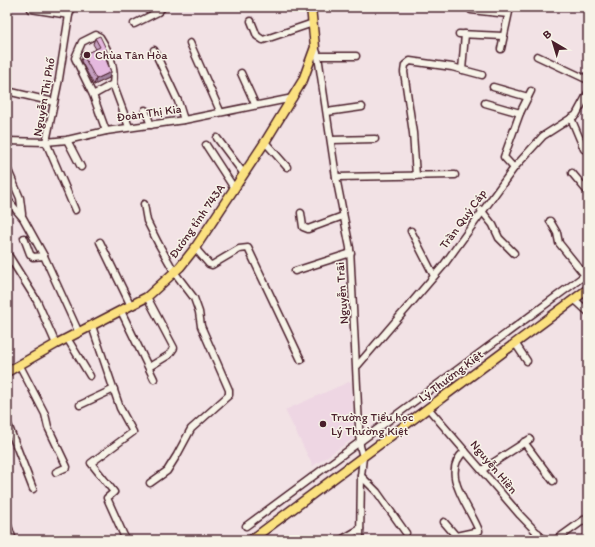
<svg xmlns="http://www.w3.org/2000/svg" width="595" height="547" font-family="Itim,sans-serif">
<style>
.built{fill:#eed6e3}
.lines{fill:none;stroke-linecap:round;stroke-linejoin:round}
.minor-casing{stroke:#4a1f2b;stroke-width:9}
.major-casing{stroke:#4a1f2b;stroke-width:11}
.minor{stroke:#f7f3e8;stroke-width:6}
.major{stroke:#fbe180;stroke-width:8}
.wall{fill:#c59fc0;stroke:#4a1f2b}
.shaded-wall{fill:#a0829c;stroke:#4a1f2b}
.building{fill:#e5b9df;stroke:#4a1f2b}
.poi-dot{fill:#4a1f2b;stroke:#f7f3e8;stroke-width:1.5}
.labels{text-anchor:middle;stroke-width:3;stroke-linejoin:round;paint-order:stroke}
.poi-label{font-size:12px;fill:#4a1f2b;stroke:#f7f3e8;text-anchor:start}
.street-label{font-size:12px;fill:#4a1f2b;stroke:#f7f3e8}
</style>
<rect width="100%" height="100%" fill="#f2e2e5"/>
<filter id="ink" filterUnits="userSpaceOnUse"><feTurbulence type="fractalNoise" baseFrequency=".025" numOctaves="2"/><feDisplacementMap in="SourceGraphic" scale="8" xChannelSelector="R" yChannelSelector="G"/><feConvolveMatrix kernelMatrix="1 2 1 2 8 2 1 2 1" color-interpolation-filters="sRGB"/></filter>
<g filter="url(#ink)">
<polygon class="built" points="351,381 354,438 313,466 285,410"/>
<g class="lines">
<g class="minor-casing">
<g id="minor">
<polyline points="72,7 69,15 59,79 46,142 75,210"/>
<polyline points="31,9 69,15"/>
<polyline points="471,10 508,14"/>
<polyline points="251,21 257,36 263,40 313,23"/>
<polyline points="134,24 158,12 163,7"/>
<polyline points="459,34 503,36"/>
<polyline points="190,43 220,111"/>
<polyline points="315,47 318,56 336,177 350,248 360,446 363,457 361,476 360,540"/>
<polyline points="501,49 510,7"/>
<polyline points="154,50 178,101 184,120"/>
<polyline points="318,56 356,56"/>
<polyline points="537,56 588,80"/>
<polyline points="462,70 465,34"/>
<polyline points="241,73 255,104"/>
<polyline points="113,84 129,127"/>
<polyline points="493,87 528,97"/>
<polyline points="7,91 54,102"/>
<path d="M93,95L75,58L82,42L96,35L100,37C109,51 116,67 113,84L93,95L106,131"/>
<polyline points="485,103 520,113"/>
<polyline points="145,110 151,125"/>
<polyline points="327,112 362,107"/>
<polyline points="571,118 584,149"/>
<polyline points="217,138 244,174"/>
<polyline points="67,140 81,167"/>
<polyline points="331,140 375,139"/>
<polyline points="7,141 46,142 67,140 106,131 184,120 293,98"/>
<polyline points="265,142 287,167"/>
<polyline points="206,145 234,188"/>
<polyline points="7,168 20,198 22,214"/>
<polyline points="514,168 504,157 520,113 531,91"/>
<polyline points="572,173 588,192"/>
<polyline points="416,176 413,133 404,72 405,65 410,61 452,67 482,75"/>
<polyline points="336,177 455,175"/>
<polyline points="7,199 23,218 44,256"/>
<polyline points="144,204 147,221 158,243 175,273 194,298 199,312 201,326 229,390 229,395 191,429 177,455 167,471 150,483"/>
<polyline points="481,210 493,225 499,238 514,253"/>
<polyline points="301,213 303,227 308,229 343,216"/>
<polyline points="550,221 557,233 559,243 588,279"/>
<polyline points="411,231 434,276"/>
<polyline points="24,238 30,254 33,257 44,256 79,333"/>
<polyline points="100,242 131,306"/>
<polyline points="195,248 209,264 212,265 239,249 248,248 301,360"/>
<polyline points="7,253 37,301 56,344"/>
<polyline points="295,271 351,253"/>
<polyline points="147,297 174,348 169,355 149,367"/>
<polyline points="574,299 588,312"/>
<polyline points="121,311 154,379"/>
<polyline points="92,326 120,408 133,432 91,463 114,492 107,498 125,538"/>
<polyline points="67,338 90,376"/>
<polyline points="515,343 527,361"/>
<polyline points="358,365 443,266 514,168 543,136 576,115 588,93"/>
<polyline points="20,366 45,414 48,427 67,467 56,472"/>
<polyline points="80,405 114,389"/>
<polyline points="428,408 520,515 544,540"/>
<polyline points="7,422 33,489"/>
<polyline points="524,442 553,481"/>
<polyline points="482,470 530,439"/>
<polyline points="361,476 377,492 406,533"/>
<path d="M444,522L456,536L479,531C471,508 438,473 465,451"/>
<polyline points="7,523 13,540"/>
<polyline points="246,526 588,273"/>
<polyline points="199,540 200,540"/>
<polyline points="341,540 360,529"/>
<polyline points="530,540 538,533"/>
<polyline points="556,540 588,517"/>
</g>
</g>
<g class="major-casing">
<g id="major">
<polyline points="7,372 56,344 147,297 180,267 195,248 265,142 303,80 315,47 311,7"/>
<polyline points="251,540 588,289"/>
</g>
</g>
<use href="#minor" class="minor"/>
<use href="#major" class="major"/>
</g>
<polygon class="wall" points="95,38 109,55 107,61 111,72 109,78 94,85 81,61 83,55 96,49 93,44"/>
<g class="shaded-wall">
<polygon points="109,55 107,61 105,57"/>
<polygon points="111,72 109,78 94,85 96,79"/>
</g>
<polygon class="building" points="100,36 109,55 105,57 111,72 96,79 83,55 100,47 95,38"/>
</g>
<g class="poi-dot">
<circle cx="87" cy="55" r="4"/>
<circle cx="323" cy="424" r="4"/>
</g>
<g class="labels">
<g class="poi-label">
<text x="95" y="59">Chùa Tân Hòa</text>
<text x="331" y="421">Trường Tiểu học<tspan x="331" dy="14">Lý Thường Kiệt</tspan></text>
</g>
<g class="street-label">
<text transform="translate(44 97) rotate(-80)" y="4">Nguyễn Thị Phố</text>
<text transform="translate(149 113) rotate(-8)" y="4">Đoàn Thị Kia</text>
<text transform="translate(463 219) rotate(-54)" y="4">Trần Quý Cáp</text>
<text transform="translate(197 221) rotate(-55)" y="4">Đường tỉnh 743A</text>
<text transform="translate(342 293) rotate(-94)" y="4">Nguyễn Trãi</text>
<text transform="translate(451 376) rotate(-37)" y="4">Lý Thường Kiệt</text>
<text transform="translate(494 467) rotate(50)" y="4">Nguyễn Hiền</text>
</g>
</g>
<rect width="595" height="547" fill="none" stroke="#f7f3e8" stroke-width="24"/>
<rect x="12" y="12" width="571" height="523" fill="none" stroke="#4a1f2b" stroke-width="1.5" filter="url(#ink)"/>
<g transform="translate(553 42) rotate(322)" stroke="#f7f3e8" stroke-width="3" paint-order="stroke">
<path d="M0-3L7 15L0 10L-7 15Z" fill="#4a1f2b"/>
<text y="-6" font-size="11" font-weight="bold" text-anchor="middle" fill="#4a1f2b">B</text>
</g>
</svg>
